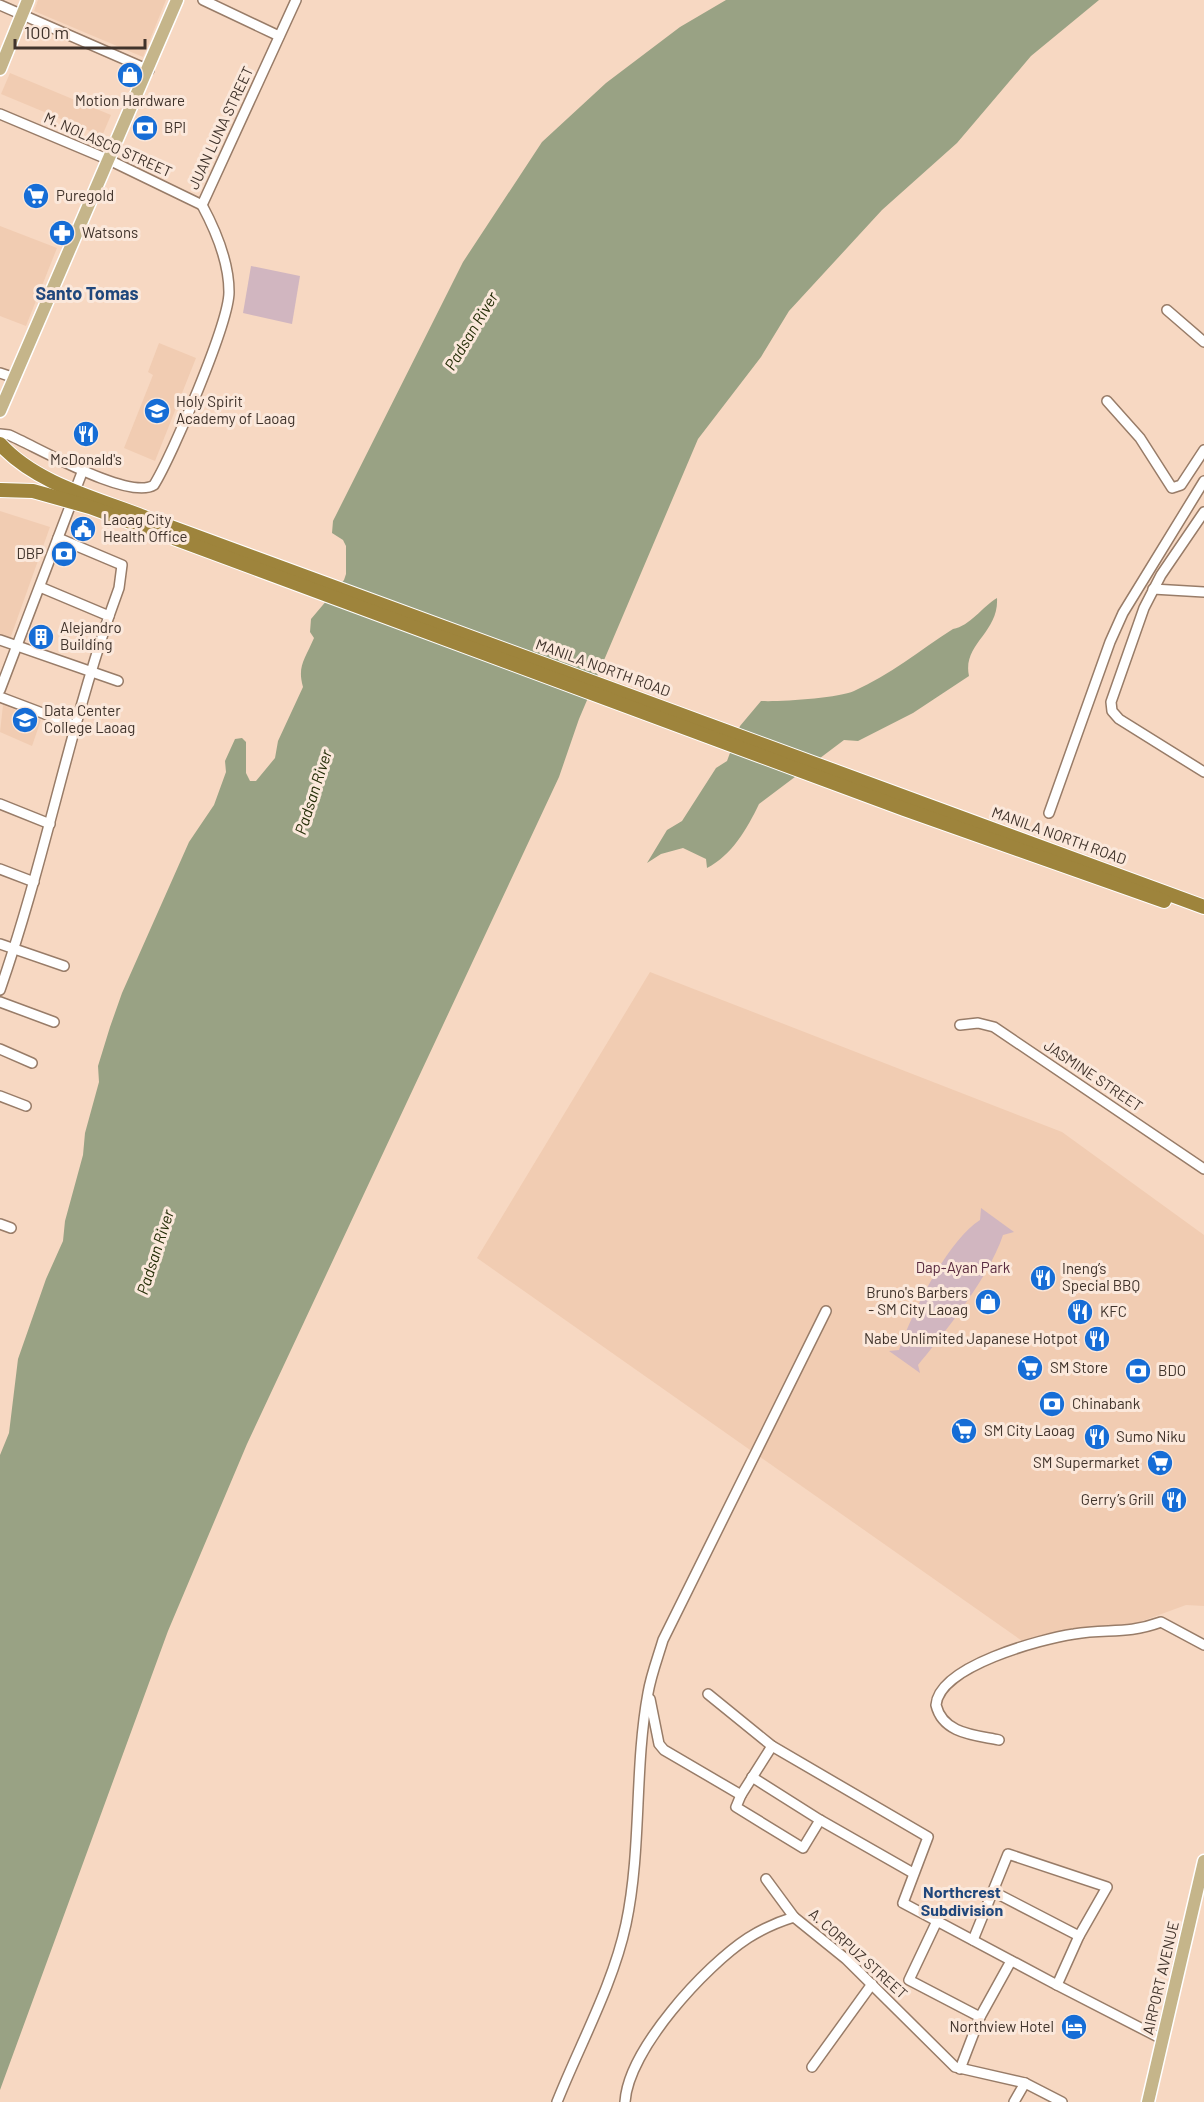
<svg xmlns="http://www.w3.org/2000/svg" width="1204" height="2102" font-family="Barlow,sans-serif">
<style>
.built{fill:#f1ccb2}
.green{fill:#d1b6c0}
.water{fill:#99a284}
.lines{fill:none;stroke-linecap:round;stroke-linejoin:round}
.minor-casing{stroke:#987c68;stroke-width:12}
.major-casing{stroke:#fff;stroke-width:15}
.highway-casing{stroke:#fff;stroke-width:16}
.minor{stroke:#fff;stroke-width:9}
.major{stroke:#c5b58a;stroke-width:12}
.highway{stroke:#9e843c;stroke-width:14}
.labels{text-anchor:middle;stroke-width:6;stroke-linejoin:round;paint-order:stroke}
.poi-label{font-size:15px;fill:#40332b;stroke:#fbe8db;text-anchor:start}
.street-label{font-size:15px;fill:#40332b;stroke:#fbe8db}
.park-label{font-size:15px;fill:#5a2b40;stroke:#fbe8db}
.water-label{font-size:16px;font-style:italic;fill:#252e07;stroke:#fbe8db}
.neighbourhood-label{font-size:16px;font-weight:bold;fill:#20477c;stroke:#fbe8db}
.quarter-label{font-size:18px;font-weight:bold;fill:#20477c;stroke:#fbe8db}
</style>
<rect width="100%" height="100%" fill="#f7d8c2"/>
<g class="built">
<polygon points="38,0 166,0 143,57 34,11"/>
<polygon points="10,73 111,115 102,136 1,94"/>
<polygon points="0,226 57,248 26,326 0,316"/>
<polygon points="159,343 196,358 155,461 124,448 153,375 148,372"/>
<polygon points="0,511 50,527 10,639 0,635"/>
<polygon points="3,705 41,720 32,746 0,732"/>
<polygon points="650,972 1062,1132 1204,1235 1204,1606 1186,1605 1137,1623 1069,1629 1025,1643 477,1258"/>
</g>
<g class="green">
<polygon points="251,266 300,276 292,324 243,313"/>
<path d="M981,1208L1014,1232L1003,1235C989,1277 947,1330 918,1365L920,1373L889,1351L899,1350C912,1313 947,1241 980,1220Z"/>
</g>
<g class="water">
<path d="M726,0H1099L1031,56L957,143L882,210L789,311L761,357L698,439L579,719L559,777L247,1444L168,1631L0,2090V1455L9,1433L18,1359L46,1279L63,1241L65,1221L83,1155L85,1133L99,1082L98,1066L110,1027L122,993L189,842L214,805L226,772L225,761L235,739L242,738L246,742V773L250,781H256L275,758L278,741L303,687C297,666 305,659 314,638L310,632L311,619L344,580L346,574V546L343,540L332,533L333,521L463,262L542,142L606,83L680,27Z"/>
<path d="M997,598C999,633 962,644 969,676L913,713L858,741L844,740L759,804C747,829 732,855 707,868L706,859L683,848L661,854L647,863L667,830L682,821L716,768L727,761L740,726L761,701C780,702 838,698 854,691C890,675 920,650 953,629C970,626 982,607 997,598Z"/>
</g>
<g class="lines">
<g class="minor-casing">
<g id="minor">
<polyline points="203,0 279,36"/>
<polyline points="0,5 149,70"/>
<polyline points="0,114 107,159 202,205"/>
<polyline points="202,205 296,0"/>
<polyline points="1167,310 1204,342"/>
<polyline points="0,373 15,378"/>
<polyline points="1107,401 1140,438 1172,488 1181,485 1204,450"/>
<path d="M0,434L9,435C37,447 129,501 154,485C172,456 229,323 229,292C229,261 216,231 202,205"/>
<polyline points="76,488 83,470"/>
<polyline points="1204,512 1161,575 1144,608 1111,702 1112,711 1119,719 1204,772"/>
<polyline points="58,538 122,565 119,588 109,616"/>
<polyline points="1153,589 1204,592"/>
<polyline points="0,640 118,681"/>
<polyline points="0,690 69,509"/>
<polyline points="0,697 74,725"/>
<polyline points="0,804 50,824"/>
<polyline points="1049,813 1110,642 1123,613 1204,481"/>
<polyline points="0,869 34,882"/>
<polyline points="0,944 64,966"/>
<path d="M0,990C43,867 67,739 109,616L40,587"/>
<polyline points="0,1002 54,1022"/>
<polyline points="960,1025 978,1023 994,1027 1204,1169"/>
<polyline points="0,1049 32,1063"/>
<polyline points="0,1096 26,1106"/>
<polyline points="0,1224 11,1228"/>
<polyline points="708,1694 772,1746 928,1837 903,1903 1057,1985"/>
<polyline points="650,1699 659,1744 664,1750 741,1795 736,1807 803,1848 820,1820"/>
<path d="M999,1740C975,1735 943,1734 936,1705C939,1666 1041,1639 1074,1634C1108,1628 1125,1635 1161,1622L1204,1645"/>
<polyline points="752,1777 820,1820 913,1873"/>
<polyline points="741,1795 772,1746"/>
<polyline points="766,1879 794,1917"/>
<polyline points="994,1892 1079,1936"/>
<polyline points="937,1921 909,1980 980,2017 1011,1961"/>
<polyline points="973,1940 1008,1854 1107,1887 1079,1936 1057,1985 1162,2039"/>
<polyline points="812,2067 872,1984"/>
<polyline points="960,2069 980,2017"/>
<path d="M557,2102C580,2044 613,1985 626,1924C642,1848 634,1769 648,1693C651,1675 658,1657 663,1640L826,1311"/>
<path d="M625,2102C628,2050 705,1966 748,1938C762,1929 778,1922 794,1917L846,1959L955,2067L1025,2083L1062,2102"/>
<polyline points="1014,2102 1025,2083"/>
</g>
</g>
<g class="major-casing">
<g id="major">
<polyline points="0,69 28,0"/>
<polyline points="0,411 177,0"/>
<polyline points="1148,2102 1204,1861"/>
</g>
</g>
<g class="highway-casing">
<g id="highway">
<path d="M0,444C37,485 99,499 149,519L1204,907"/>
<polyline points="0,490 33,491 90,507 904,809 1164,901"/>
</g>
</g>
<use href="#minor" class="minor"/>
<use href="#major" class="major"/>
<use href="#highway" class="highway"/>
</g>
<defs>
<g id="shop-disc" transform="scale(1.35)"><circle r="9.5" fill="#166dd6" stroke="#fbe8db"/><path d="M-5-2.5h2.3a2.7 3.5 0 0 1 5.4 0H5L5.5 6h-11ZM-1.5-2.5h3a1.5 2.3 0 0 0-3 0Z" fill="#fff"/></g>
<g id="bank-disc" transform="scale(1.35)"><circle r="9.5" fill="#166dd6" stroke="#fbe8db"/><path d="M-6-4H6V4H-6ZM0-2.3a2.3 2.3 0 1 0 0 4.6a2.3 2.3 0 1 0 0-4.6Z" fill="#fff"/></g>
<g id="supermarket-disc" transform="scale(1.35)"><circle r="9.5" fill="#166dd6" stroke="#fbe8db"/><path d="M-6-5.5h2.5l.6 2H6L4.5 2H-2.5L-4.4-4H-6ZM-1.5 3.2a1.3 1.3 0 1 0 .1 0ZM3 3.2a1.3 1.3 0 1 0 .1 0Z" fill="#fff"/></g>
<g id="pharmacy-disc" transform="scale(1.35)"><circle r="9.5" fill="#166dd6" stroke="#fbe8db"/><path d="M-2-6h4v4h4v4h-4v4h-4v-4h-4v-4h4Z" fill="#fff"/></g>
<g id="school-disc" transform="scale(1.35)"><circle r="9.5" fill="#166dd6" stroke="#fbe8db"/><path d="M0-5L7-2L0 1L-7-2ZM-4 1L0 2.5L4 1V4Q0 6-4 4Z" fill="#fff"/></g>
<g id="restaurant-disc" transform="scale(1.35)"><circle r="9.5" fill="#166dd6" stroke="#fbe8db"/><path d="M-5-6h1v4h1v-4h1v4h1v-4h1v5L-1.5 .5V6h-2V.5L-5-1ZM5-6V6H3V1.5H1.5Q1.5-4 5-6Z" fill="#fff"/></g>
<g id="civic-disc" transform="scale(1.35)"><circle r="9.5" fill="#166dd6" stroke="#fbe8db"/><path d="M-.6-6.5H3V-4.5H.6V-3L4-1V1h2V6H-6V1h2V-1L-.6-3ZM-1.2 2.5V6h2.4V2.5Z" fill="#fff"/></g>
<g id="building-disc" transform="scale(1.35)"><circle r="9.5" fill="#166dd6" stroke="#fbe8db"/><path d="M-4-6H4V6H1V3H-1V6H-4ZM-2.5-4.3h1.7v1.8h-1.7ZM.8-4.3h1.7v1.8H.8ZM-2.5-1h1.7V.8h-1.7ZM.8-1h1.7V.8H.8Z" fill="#fff"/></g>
<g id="university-disc" transform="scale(1.35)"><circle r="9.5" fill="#166dd6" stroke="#fbe8db"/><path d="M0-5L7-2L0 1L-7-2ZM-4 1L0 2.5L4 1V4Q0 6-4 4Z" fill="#fff"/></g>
<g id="hotel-disc" transform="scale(1.35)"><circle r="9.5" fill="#166dd6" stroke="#fbe8db"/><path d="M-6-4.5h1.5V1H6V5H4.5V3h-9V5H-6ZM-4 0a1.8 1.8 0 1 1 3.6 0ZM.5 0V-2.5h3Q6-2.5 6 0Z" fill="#fff"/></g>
</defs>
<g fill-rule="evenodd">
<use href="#shop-disc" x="130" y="75"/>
<use href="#bank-disc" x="145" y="128"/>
<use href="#supermarket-disc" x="36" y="196"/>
<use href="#pharmacy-disc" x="62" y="233"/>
<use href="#school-disc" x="157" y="411"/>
<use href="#restaurant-disc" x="86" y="434"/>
<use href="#civic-disc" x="83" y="529"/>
<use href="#bank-disc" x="64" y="554"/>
<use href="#building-disc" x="41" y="637"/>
<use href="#university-disc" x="25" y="720"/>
<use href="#restaurant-disc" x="1043" y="1278"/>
<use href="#shop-disc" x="988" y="1302"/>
<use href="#restaurant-disc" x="1080" y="1312"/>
<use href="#restaurant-disc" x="1097" y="1339"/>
<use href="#supermarket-disc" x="1030" y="1368"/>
<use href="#bank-disc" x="1138" y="1371"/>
<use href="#bank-disc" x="1052" y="1404"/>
<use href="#supermarket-disc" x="964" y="1431"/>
<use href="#restaurant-disc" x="1097" y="1437"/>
<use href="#supermarket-disc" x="1160" y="1463"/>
<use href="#restaurant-disc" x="1174" y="1500"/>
<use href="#hotel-disc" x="1074" y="2027"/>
</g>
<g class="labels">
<g class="poi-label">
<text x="130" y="106" text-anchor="middle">Motion Hardware</text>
<text x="164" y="133">BPI</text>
<text x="56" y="201">Puregold</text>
<text x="82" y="238">Watsons</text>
<text x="176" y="407">Holy Spirit<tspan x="176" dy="17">Academy of Laoag</tspan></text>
<text x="86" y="465" text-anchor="middle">McDonald's</text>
<text x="103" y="525">Laoag City<tspan x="103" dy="17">Health Office</tspan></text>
<text x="44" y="559" text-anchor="end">DBP</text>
<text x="60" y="633">Alejandro<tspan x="60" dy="17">Building</tspan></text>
<text x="44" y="716">Data Center<tspan x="44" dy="17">College Laoag</tspan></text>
<text x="1062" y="1274">Ineng’s<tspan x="1062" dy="17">Special BBQ</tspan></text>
<text x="968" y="1298" text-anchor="end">Bruno's Barbers<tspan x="968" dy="17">- SM City Laoag</tspan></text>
<text x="1100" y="1317">KFC</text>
<text x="1078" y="1344" text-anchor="end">Nabe Unlimited Japanese Hotpot</text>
<text x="1050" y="1373">SM Store</text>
<text x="1158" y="1376">BDO</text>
<text x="1072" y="1409">Chinabank</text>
<text x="984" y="1436">SM City Laoag</text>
<text x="1116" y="1442">Sumo Niku</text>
<text x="1140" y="1468" text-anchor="end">SM Supermarket</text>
<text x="1154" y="1505" text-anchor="end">Gerry’s Grill</text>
<text x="1054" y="2032" text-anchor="end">Northview Hotel</text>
</g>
<g class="street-label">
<text transform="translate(221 128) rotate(-65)" y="5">JUAN LUNA STREET</text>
<text transform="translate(108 145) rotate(24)" y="5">M. NOLASCO STREET</text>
<text transform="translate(603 668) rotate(20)" y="5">MANILA NORTH ROAD</text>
<text transform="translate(1059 836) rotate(20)" y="5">MANILA NORTH ROAD</text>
<text transform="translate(1093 1076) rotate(34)" y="5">JASMINE STREET</text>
<text transform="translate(858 1954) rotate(42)" y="5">A. CORPUZ STREET</text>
<text transform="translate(1161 1978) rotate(-77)" y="5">AIRPORT AVENUE</text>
</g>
<g class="park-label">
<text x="963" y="1273">Dap-Ayan Park</text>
</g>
<g class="water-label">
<text transform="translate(471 331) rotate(-59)" y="6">Padsan River</text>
<text transform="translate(313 792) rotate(-72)" y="6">Padsan River</text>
<text transform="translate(155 1252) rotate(-72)" y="6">Padsan River</text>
</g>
<g class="neighbourhood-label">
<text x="962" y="1898">Northcrest<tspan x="962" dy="18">Subdivision</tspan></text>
</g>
<g class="quarter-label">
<text x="87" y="300">Santo Tomas</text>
</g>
</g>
<path d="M15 39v9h130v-9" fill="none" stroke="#40332b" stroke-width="3"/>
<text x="24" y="39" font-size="18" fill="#40332b" stroke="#fbe8db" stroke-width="4.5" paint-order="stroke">100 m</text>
</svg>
